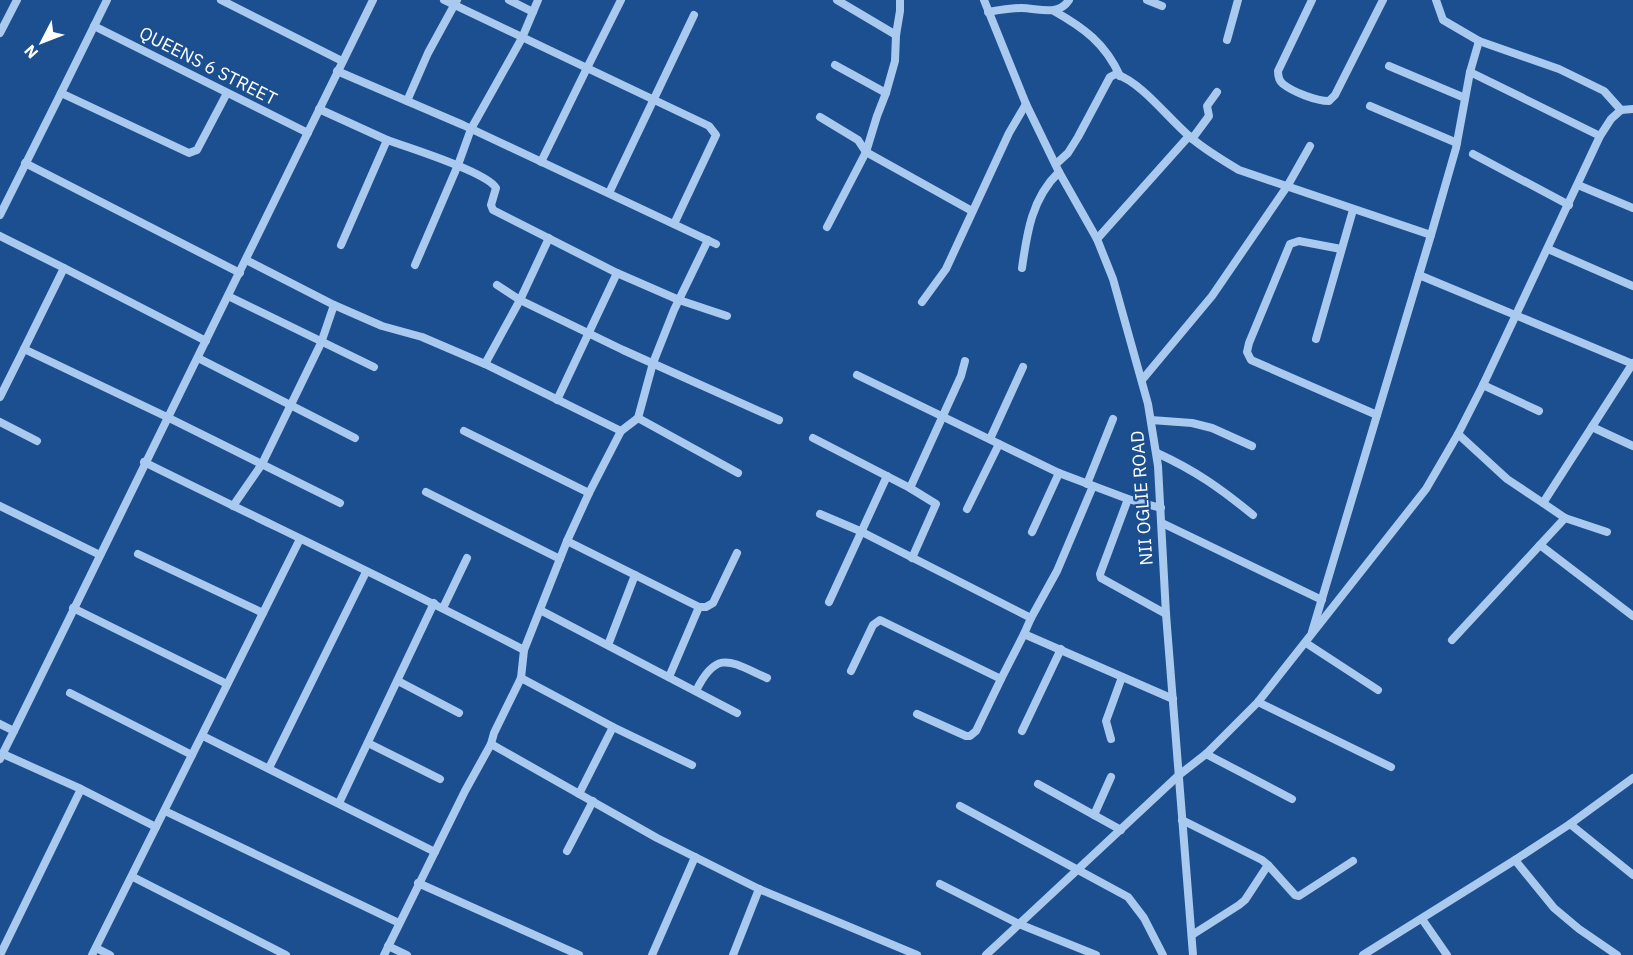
<svg xmlns="http://www.w3.org/2000/svg" width="1633" height="955" font-family="'IBM Plex Sans',sans-serif">
<style>
.lines{fill:none;stroke-linecap:round;stroke-linejoin:round}
.minor{stroke:#a9c9ee;stroke-width:8}
.labels{text-anchor:middle;stroke-width:4.5;stroke-linejoin:round;paint-order:stroke}
.street-label{font-size:18px;fill:#fff;stroke:#1b4f8f}
</style>
<rect width="100%" height="100%" fill="#1b4f8f"/>
<g class="lines">
<g class="minor">
<polyline points="221,0 342,61"/>
<polyline points="444,0 587,68 621,0"/>
<polyline points="509,0 533,12"/>
<polyline points="837,0 896,35"/>
<polyline points="984,0 1026,104 1059,172 1097,239 1113,279 1148,404 1158,466 1166,614 1193,955"/>
<polyline points="1147,0 1162,6"/>
<path d="M1312,0L1278,71C1278,76 1279,81 1283,84C1293,92 1316,101 1329,101L1335,95L1383,0"/>
<path d="M1054,11C1084,28 1105,43 1120,76"/>
<path d="M988,12C999,10 1010,8 1021,8C1038,8 1058,17 1069,0"/>
<polyline points="94,26 308,133"/>
<polyline points="0,33 17,0"/>
<polyline points="1227,40 1238,0"/>
<polyline points="1479,41 1559,69 1604,91 1621,110"/>
<polyline points="835,65 886,93"/>
<polyline points="1389,66 1465,98"/>
<polyline points="337,71 463,125 716,244"/>
<polyline points="1470,72 1600,136"/>
<polyline points="61,93 107,0"/>
<polyline points="407,101 428,53 457,0"/>
<polyline points="1370,106 1457,143"/>
<polyline points="319,109 387,140 341,245"/>
<polyline points="820,117 858,140 866,152 972,211"/>
<polyline points="1192,139 1209,116 1207,106 1217,92"/>
<path d="M387,140C407,147 487,172 496,188L491,205L493,210L617,273L679,300L727,316"/>
<polyline points="1473,154 1569,205"/>
<polyline points="541,162 587,68 709,126 716,135 674,224"/>
<polyline points="25,163 240,273"/>
<path d="M1056,164L1068,153L1078,137L1110,77L1116,74C1142,83 1167,117 1188,135C1203,149 1221,159 1239,170L1431,235"/>
<polyline points="1578,185 1633,208"/>
<polyline points="609,193 694,15"/>
<polyline points="0,215 61,93 189,153 197,150 227,93"/>
<polyline points="827,227 866,152 877,116 886,93 895,61 896,35 900,11 900,0"/>
<polyline points="0,236 64,268"/>
<polyline points="1097,239 1189,136"/>
<polyline points="1341,249 1299,241 1290,244 1249,343 1247,352 1251,360 1377,415"/>
<polyline points="1548,249 1633,286"/>
<polyline points="246,260 334,305 382,326 422,337 485,364 621,431"/>
<polyline points="415,265 458,165 471,129 522,38 538,0"/>
<path d="M1022,268C1027,232 1032,198 1059,172"/>
<polyline points="1419,275 1633,364"/>
<polyline points="497,285 520,300 623,350 779,420"/>
<polyline points="228,296 374,367"/>
<polyline points="922,302 946,269 1009,133 1026,104"/>
<polyline points="1316,339 1353,210"/>
<polyline points="206,341 64,268 24,349 167,417 340,503"/>
<polyline points="198,358 355,438"/>
<polyline points="485,364 520,300 549,238"/>
<polyline points="857,375 1059,473 1128,499 1161,508"/>
<polyline points="1142,380 1212,296 1288,185 1310,146"/>
<polyline points="1483,385 1539,411"/>
<polyline points="0,397 24,349"/>
<polyline points="557,400 617,273"/>
<polyline points="638,418 738,473"/>
<polyline points="1151,420 1192,423 1212,428 1252,446"/>
<polyline points="0,422 37,441"/>
<polyline points="1592,427 1633,446"/>
<polyline points="464,431 589,493"/>
<polyline points="1458,434 1507,479 1543,503 1633,363"/>
<polyline points="813,438 910,488 936,504 912,558"/>
<polyline points="990,439 1023,367"/>
<path d="M1157,453C1196,471 1220,488 1253,515"/>
<path d="M144,462C271,525 399,585 524,650L567,541L589,493L621,431L638,418L653,363L674,310L708,240"/>
<polyline points="1087,484 1113,419"/>
<polyline points="910,488 961,376 965,361"/>
<polyline points="426,492 560,559"/>
<polyline points="1128,499 1100,574 1101,578 1166,614"/>
<polyline points="1543,503 1565,518 1607,532"/>
<polyline points="0,506 100,555"/>
<polyline points="233,506 262,464 321,343 334,305"/>
<polyline points="967,509 999,444"/>
<polyline points="820,514 860,531 1031,618 1024,634"/>
<polyline points="1565,518 1540,545 1633,616"/>
<polyline points="1162,523 1322,600"/>
<polyline points="1032,532 1059,473"/>
<polyline points="567,541 699,607 706,607 713,603 737,553"/>
<polyline points="138,554 263,613"/>
<polyline points="829,602 887,476"/>
<polyline points="73,608 227,684"/>
<polyline points="443,608 467,558"/>
<polyline points="540,610 737,713"/>
<polyline points="1031,618 1057,571 1093,486"/>
<polyline points="1312,632 1431,235 1456,148 1470,72 1479,41 1443,20 1436,0"/>
<polyline points="1452,640 1540,545"/>
<polyline points="1306,643 1378,690"/>
<polyline points="608,645 635,575"/>
<polyline points="851,671 873,625 880,620 1001,679 1024,634 1173,699"/>
<polyline points="669,677 699,607"/>
<polyline points="521,678 613,727 692,765"/>
<polyline points="398,681 459,713"/>
<path d="M696,691C717,648 731,662 767,678"/>
<polyline points="70,693 192,755"/>
<polyline points="1258,702 1391,767"/>
<polyline points="917,714 966,736 970,736 976,731 1001,679"/>
<polyline points="0,724 14,731 373,0"/>
<polyline points="1022,731 1061,649"/>
<polyline points="203,736 435,852"/>
<polyline points="1111,739 1106,721 1122,677"/>
<polyline points="368,743 440,779"/>
<polyline points="491,744 657,838 759,889 917,955"/>
<polyline points="3,754 81,789 156,827"/>
<polyline points="1206,754 1292,799"/>
<polyline points="0,759 14,731"/>
<polyline points="269,768 366,572"/>
<polyline points="1038,784 1121,830"/>
<polyline points="579,794 613,727"/>
<polyline points="339,803 434,603"/>
<polyline points="960,806 1128,897 1144,918 1163,955"/>
<polyline points="165,811 399,923"/>
<polyline points="1094,815 1111,777"/>
<polyline points="1182,820 1262,860 1268,865 1295,895 1299,896 1353,861"/>
<polyline points="1570,824 1633,778"/>
<polyline points="567,851 593,801"/>
<polyline points="1515,860 1554,908 1579,929 1617,955"/>
<polyline points="133,877 286,955"/>
<polyline points="418,883 579,955"/>
<polyline points="940,884 1019,924 1096,955"/>
<polyline points="1422,919 1447,955"/>
<polyline points="1192,935 1239,905 1245,900 1268,865"/>
<polyline points="388,946 407,955"/>
<polyline points="96,948 110,955"/>
<polyline points="0,955 81,789"/>
<polyline points="92,955 300,539"/>
<polyline points="384,955 465,791 491,744 494,733 521,678 524,650"/>
<polyline points="652,955 695,857"/>
<polyline points="733,955 759,889"/>
<polyline points="986,955 1179,775 1206,754 1258,702 1426,489 1458,434 1483,385 1600,136 1611,119 1621,110 1633,109"/>
<polyline points="1363,955 1515,860 1570,824 1633,875"/>
</g>
</g>
<g class="labels">
<g class="street-label">
<text transform="translate(208 66) rotate(27)" y="6">QUEENS 6 STREET</text>
<text transform="translate(1142 498) rotate(-94)" y="6">NII OGLIE ROAD</text>
</g>
</g>
<g transform="translate(42 42) rotate(228)" stroke="#1b4f8f" stroke-width="4.5" paint-order="stroke">
<path d="M0-4.5L10 22L0 15L-10 22Z" fill="#ffffff"/>
<text y="-9" font-size="16" font-weight="bold" text-anchor="middle" fill="#ffffff">N</text>
</g>
</svg>
